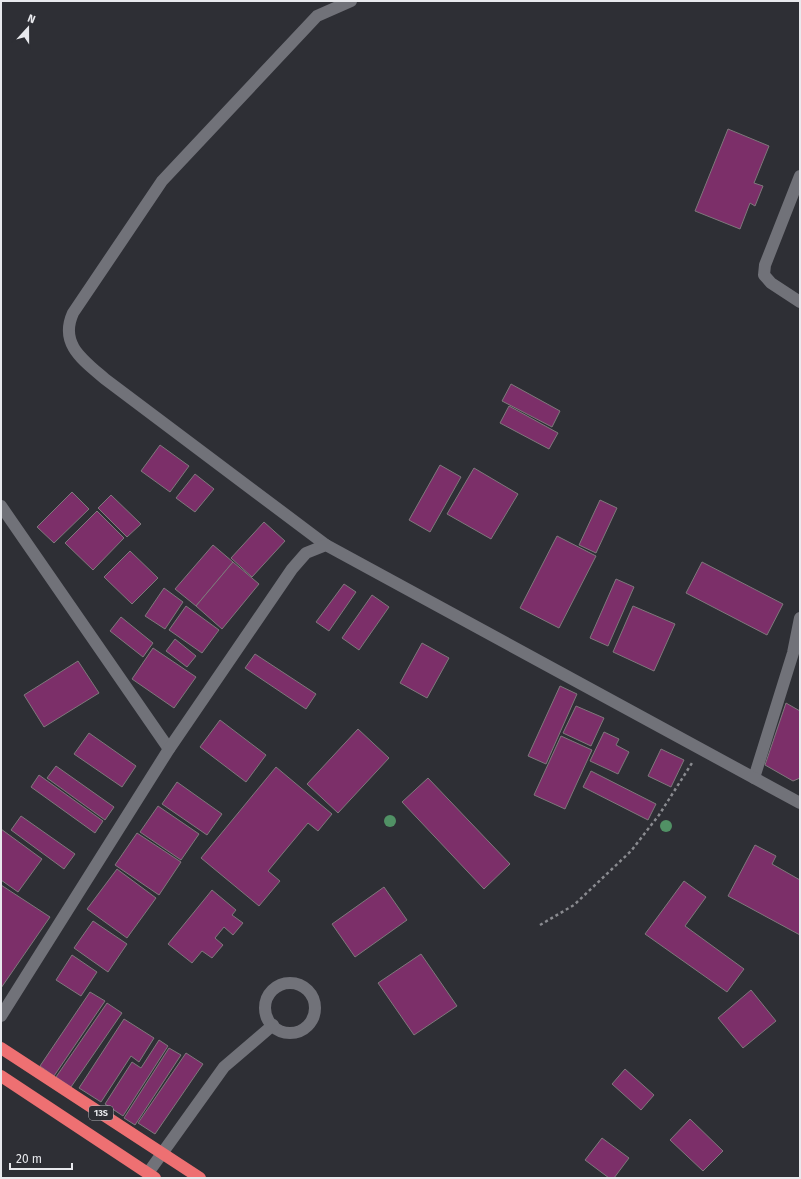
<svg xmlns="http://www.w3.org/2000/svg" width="801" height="1179" font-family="'Fira Sans',sans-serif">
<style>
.building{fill:#7c2f69;stroke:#7f787c}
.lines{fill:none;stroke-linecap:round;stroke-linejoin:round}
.path{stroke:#8a8b90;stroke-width:2.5;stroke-dasharray:3 3;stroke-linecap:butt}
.minor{stroke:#717279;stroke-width:12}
.highway{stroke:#ee7072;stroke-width:12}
.tree{fill:#519165}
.labels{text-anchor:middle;stroke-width:3;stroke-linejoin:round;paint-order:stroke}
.shield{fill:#2e2f35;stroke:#b0b1b6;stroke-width:1}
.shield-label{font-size:9px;font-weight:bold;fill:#e8e9ed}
</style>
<rect width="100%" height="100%" fill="#2e2f35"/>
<g class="building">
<polygon points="728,129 769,146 754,183 763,186 755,206 750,203 740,229 695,211"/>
<polygon points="511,384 560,411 552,427 502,401"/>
<polygon points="509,406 558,433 549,449 500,423"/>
<polygon points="160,445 189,466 170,492 141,471"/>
<polygon points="440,465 461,477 430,532 409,520"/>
<polygon points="474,468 518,494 491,539 447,514"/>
<polygon points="195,474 214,489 195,512 176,498"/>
<polygon points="72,492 89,509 54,543 37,527"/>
<polygon points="111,495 141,524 127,537 98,508"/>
<polygon points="600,500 617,508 596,553 579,545"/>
<polygon points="97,511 124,538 93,570 65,543"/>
<polygon points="264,522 285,541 252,577 231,558"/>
<polygon points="557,536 596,556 559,628 520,608"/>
<polygon points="213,545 233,562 196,606 175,589"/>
<polygon points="130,551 158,578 132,604 104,577"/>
<polygon points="233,562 259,584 222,629 196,606"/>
<polygon points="702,562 783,604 767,635 686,593"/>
<polygon points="616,579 634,587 608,646 590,638"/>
<polygon points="344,584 356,592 329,631 316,622"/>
<polygon points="164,588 183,602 165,629 145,616"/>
<polygon points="372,595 389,607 359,650 342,638"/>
<polygon points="186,606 219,630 202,653 169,630"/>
<polygon points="633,606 675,624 654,671 613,652"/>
<polygon points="121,617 153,643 143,657 110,631"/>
<polygon points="175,639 196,656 187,667 166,651"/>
<polygon points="422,643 449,658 427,698 400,683"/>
<polygon points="153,648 196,677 174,708 132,679"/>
<polygon points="255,654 316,694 306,709 245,668"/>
<polygon points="78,661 99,693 44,727 24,695"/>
<polygon points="560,686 577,694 546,764 528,756"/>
<polygon points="786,703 800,711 800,778 793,781 765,765"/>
<polygon points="576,706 604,718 591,746 563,733"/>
<polygon points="220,720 266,755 246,782 200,747"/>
<polygon points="358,729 389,758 338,813 307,784"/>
<polygon points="604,732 619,739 616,745 629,752 618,774 590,761"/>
<polygon points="89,733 136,766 122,787 74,754"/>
<polygon points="561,736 592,750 565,809 534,795"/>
<polygon points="661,749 684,760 671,787 648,776"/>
<polygon points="56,766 114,807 105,820 47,778"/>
<polygon points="276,767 332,814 318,831 308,823 268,871 280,881 259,906 201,858"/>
<polygon points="591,771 656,804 648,820 583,787"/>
<polygon points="39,775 103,821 95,833 31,787"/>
<polygon points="428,778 510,864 484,889 402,802"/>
<polygon points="177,782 222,814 207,835 162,804"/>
<polygon points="158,806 199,834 181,860 140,832"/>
<polygon points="21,816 75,854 64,869 11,830"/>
<polygon points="1,829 42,859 18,892 1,880"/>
<polygon points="137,833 181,862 159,895 115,865"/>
<polygon points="755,845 776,856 772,864 800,880 800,935 728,896"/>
<polygon points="117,869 156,898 127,938 87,909"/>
<polygon points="684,881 706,897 685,926 744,969 727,992 645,934"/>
<polygon points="1,885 50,917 1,988"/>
<polygon points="384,887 407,920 355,957 332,924"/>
<polygon points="212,890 236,910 232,915 243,923 233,935 224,927 215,938 223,945 212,958 202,951 192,963 168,944"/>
<polygon points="93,921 127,944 108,972 74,948"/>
<polygon points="421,954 457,1006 414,1035 378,983"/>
<polygon points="72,955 97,972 81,996 56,980"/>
<polygon points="751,990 776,1021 743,1048 718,1018"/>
<polygon points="90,992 105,1001 54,1076 40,1066"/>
<polygon points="107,1003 122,1013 71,1087 56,1077"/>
<polygon points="124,1019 154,1038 139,1062 131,1056 101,1102 79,1088"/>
<polygon points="159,1040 168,1046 123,1116 105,1104 132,1062 141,1068"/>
<polygon points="169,1048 181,1055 135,1125 124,1118"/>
<polygon points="186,1053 203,1064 155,1134 138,1123"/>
<polygon points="625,1069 654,1095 641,1110 612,1084"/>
<polygon points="690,1119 723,1151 703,1171 670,1140"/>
<polygon points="602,1138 629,1158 614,1178 609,1178 585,1160"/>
</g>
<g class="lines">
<polyline class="path" points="540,925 574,905 631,851 659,815 692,763"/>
<g class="minor">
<polyline points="800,176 765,265 764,275 771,283 800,302"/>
<polyline points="1,506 169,749"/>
<path d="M326,545L105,379C83,360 59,344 73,313L162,181L317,16L351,1"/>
<polyline points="754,778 793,653 800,618"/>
<circle cx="290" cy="1008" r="25"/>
<polyline points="1,1016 169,749 292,569 306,553 326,545 800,803"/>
<polyline points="148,1173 224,1067 273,1025"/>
</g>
<g class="highway">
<polyline points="1,1048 200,1178"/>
<polyline points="1,1076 155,1178"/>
</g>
</g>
<g class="tree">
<circle cx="390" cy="821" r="6"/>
<circle cx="666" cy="826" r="6"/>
</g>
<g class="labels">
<rect class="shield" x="89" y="1106" width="24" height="14" rx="3"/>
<g class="shield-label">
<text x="101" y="1116">13S</text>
</g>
</g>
<rect width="801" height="1179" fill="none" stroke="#e8e9ed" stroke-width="4"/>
<g transform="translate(28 28) rotate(21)" stroke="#2e2f35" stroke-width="3" paint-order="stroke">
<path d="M0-3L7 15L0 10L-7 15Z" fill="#e8e9ed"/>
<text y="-6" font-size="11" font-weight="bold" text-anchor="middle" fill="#e8e9ed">N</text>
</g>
<path d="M10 1163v6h62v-6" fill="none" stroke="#e8e9ed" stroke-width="2"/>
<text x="16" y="1163" font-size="12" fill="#e8e9ed" stroke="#2e2f35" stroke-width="3" paint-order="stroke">20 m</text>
</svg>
